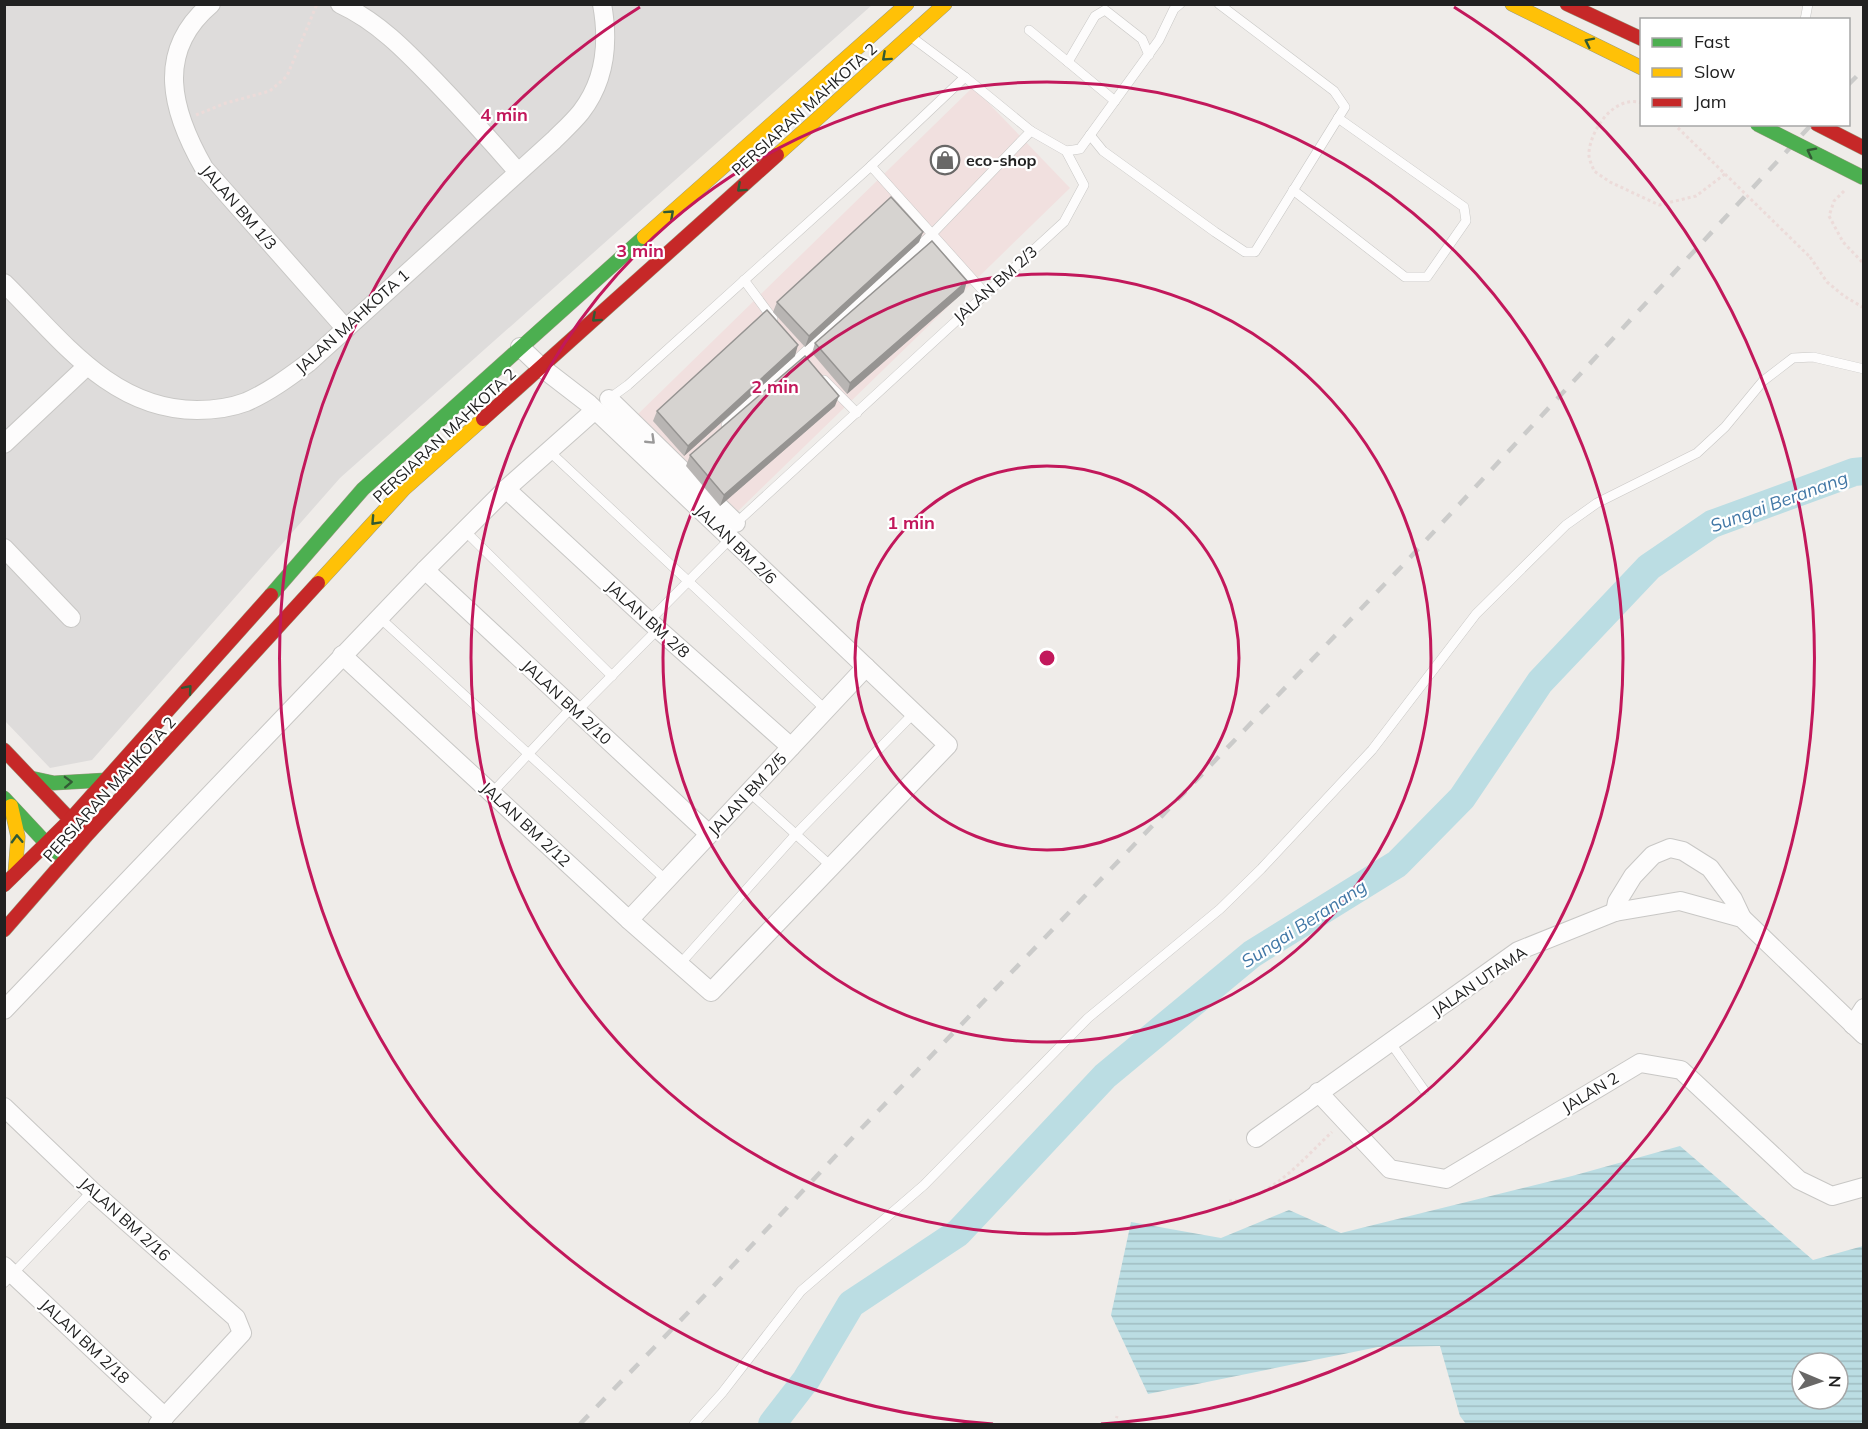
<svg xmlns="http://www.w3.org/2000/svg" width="1868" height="1429" font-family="Mulish,sans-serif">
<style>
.residential{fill:#dedcdb}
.commercial{fill:#f1e0df}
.water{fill:url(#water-rules);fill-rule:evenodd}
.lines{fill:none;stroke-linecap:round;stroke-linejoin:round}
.river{stroke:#bbdde3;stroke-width:28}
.lane-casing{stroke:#c8c7c5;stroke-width:10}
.street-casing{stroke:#c8c7c5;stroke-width:20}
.fast-casing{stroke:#999a7f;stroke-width:15}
.slow-casing{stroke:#999a7f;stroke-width:15}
.jam-casing{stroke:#999a7f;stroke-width:15}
.path{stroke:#ecdbd9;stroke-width:3;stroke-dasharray:3 3;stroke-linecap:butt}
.lane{stroke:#fdfcfc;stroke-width:9}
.street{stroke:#fdfcfc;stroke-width:18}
.fast{stroke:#4caf50;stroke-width:14}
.slow{stroke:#ffc107;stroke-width:14}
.jam{stroke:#c62828;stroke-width:14}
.rail{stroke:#cbcbca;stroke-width:4.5;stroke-dasharray:12 12;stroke-linecap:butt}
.fast-bridge-casing{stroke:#999a7f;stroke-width:15;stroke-linecap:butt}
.path-bridge{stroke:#ecdbd9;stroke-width:3;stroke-dasharray:3 3;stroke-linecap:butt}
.fast-bridge{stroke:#4caf50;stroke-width:14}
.wall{fill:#b8b5b3}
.shaded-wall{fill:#969492}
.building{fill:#d6d3d0;stroke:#969492;stroke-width:1.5}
.oneway{stroke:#325a34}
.oneway2{stroke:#9a9999}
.ring{fill:none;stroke:#c2185b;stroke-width:3}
.labels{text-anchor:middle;stroke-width:4.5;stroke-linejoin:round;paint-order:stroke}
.street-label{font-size:16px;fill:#212121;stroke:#fff}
.poi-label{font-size:16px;font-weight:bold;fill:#212121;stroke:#fff;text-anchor:start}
.water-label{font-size:18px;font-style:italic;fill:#4278a6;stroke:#fff}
.centre{fill:#c2185b;stroke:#fff;stroke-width:3}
.ring-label{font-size:18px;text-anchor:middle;font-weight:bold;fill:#c2185b;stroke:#fff;stroke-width:4.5;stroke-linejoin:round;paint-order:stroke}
</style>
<defs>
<pattern id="water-rules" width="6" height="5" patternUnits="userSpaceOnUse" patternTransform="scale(1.5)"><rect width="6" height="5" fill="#bbdde3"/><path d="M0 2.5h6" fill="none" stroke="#a0bdc2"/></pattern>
</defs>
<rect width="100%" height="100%" fill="#efece9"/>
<polygon class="residential" points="5,5 872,5 340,478 92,760 50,768 5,721"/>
<polygon class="commercial" points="973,87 1070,188 732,517 635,417"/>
<path class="water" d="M1680,1146L1813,1260L1863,1246V1422L1858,1424H1466L1460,1416L1440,1346L1378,1347L1148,1394L1111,1315L1131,1222L1221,1238L1289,1210L1341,1233L1572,1176ZM1802,1363H1838V1399H1802Z"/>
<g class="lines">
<polyline class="river" points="772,1424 806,1380 851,1304 958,1233 1105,1076 1252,954 1397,864 1462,798 1540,682 1649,567 1712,524 1854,472 1864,471"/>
<g class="lane-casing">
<g id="lane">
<polyline points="1805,20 1808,4"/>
<polyline points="1029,30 1068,62"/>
<polyline points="1115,101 1068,62 1095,16 1105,10 1142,39 1149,55"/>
<polyline points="1090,135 1103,151 1215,232 1245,252 1255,252 1345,107 1334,91 1219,4"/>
<polyline points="1066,151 1080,149 1159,40 1174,9 1180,4"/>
<polyline points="871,166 965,77"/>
<polyline points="1293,190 1405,277 1427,277 1466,221 1464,207 1338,118"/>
<polyline points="744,280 773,319"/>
<polyline points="824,380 857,413"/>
<polyline points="606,401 628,385 871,166 985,293"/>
<polyline points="726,425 932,234 1031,131"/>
<polyline points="549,451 826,710"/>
<polyline points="735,524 1064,222 1084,185 1066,151 1031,131 965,77 910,36"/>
<polyline points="465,531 612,676"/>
<polyline points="379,617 666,880"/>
<polyline points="649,621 730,539"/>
<polyline points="577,711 658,629"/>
<polyline points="749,792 832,867"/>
<polyline points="492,793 573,706"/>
<polyline points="680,964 796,834 914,713"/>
<polyline points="1390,1042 1424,1090"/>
<polyline points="4,1283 92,1191"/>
<polyline points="694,1424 722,1393 801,1291 924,1185 1088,1018 1220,909 1261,869 1372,750 1476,614 1566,525 1597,503 1697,453 1725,427 1763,381 1793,358 1813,357 1864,369"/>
</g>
</g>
<g class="street-casing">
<g id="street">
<path d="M211,4C154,52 172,112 204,168L346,329"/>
<path d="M340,4C379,22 408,53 437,83C465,112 492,142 518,172"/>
<path d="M4,283C60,338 111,410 197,410C214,410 230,408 246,402C269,392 289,377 308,363L554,140C563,131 573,122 581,112C605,81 609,42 602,4"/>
<polyline points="609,399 736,523"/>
<polyline points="4,444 87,366"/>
<polyline points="506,489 649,621 791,747"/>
<polyline points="4,548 71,618"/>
<polyline points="425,570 709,834"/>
<polyline points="342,655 629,920 711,992 948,745 589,404 541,367 520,347"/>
<polyline points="1615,912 1617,902 1633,876 1653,855 1670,848 1683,851 1710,868 1733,899 1742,918"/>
<polyline points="629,920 866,667"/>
<polyline points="4,1010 425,570 506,489 595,410"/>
<polyline points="1853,1025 1864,1008"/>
<polyline points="1318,1092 1390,1169 1446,1179 1640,1063 1681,1070 1799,1180 1832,1196 1864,1187"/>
<polyline points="4,1107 92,1191 236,1318 242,1333 158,1424"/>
<polyline points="1256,1138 1518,951 1615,912 1680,901 1742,918 1864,1035"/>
<polyline points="4,1266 165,1417"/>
</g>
</g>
<g class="fast-casing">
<g id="fast">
<polyline points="271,595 363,489 644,237"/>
<polyline points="31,778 54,783 106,780"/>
<polyline points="4,798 45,842 58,853"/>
</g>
</g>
<g class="slow-casing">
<g id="slow">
<polyline points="1512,4 1642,68"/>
<polyline points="777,155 945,4"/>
<polyline points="644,237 907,4"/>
<polyline points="318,583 404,489 483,419"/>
<polyline points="11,806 18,837 15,874"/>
</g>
</g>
<g class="jam-casing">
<g id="jam">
<polyline points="1567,4 1642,39"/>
<polyline points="1817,124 1864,148"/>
<polyline points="483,419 777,155"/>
<polyline points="4,750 81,831"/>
<polyline points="4,885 70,820 271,595"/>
<polyline points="4,930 86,836 318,583"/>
</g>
</g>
<g class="path">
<path d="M1642,103C1615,94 1591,129 1589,152C1588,158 1592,165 1594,171L1610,182L1659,205L1696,196L1725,174L1674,124"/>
<polyline points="196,115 226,103 270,91 287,76 317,4"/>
<polyline points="1844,191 1834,201 1829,216 1843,242 1864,264"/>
<polyline points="1810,257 1827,282 1844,296 1864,308"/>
<path d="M1229,1201C1268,1202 1305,1157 1332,1132"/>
<polyline points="1115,1424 1117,1416"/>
</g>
<use href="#lane" class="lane"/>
<use href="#street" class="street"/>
<use href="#fast" class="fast"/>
<use href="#slow" class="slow"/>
<use href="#jam" class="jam"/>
<g class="rail">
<polyline points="1848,85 1864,69"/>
<polyline points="580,1424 708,1292 858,1132 1404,564 1812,124"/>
</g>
<g class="fast-bridge-casing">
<polyline id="fast-bridge" points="1757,124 1864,178"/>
</g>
<polyline class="path-bridge" points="1725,174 1810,257"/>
<use href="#fast-bridge" class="fast-bridge"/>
</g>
<g class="wall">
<polygon points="923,232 919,242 805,347 773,312 777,302"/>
<polygon points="964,292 847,394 812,353 815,343"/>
<polygon points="795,356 684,456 653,421 657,411"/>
<polygon points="835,406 720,506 686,466 690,455"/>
</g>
<g class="shaded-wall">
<polygon points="923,232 919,242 805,347 809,336"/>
<polygon points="967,281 964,292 847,394 850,383"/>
<polygon points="798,345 795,356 684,456 688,446"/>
<polygon points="839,396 835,406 720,506 724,495"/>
</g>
<g class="building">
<polygon points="891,197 923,232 809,336 777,302"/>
<polygon points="932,241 967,281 850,383 815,343"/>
<polygon points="767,310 798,345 688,446 657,411"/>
<polygon points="805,356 839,396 724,495 690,455"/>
</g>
<defs><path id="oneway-chevron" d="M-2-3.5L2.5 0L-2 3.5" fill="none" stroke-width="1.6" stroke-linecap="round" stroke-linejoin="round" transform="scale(1.5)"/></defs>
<g class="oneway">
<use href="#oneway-chevron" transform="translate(1589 42) rotate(-154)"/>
<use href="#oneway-chevron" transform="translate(886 57) rotate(138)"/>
<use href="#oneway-chevron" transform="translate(1811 152) rotate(-153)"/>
<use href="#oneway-chevron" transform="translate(741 188) rotate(138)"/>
<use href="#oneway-chevron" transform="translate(670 214) rotate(-42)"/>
<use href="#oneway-chevron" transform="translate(596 318) rotate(138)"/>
<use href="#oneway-chevron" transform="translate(375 521) rotate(133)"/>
<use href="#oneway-chevron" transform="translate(188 689) rotate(-49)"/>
<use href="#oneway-chevron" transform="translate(68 782) rotate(-2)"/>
<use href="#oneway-chevron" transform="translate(17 839) rotate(-92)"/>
</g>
<use class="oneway2" href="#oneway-chevron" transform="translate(651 440) rotate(44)"/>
<g class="ring">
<circle cx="1047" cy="658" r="192"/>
<circle cx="1047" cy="658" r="384"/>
<circle cx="1047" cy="658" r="576"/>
<path d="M993 1424A768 768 0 0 1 640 7M1454 7A768 768 0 0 1 1101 1424"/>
</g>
<defs>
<g id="shop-ring" transform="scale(1.5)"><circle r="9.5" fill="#fff" stroke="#696867" stroke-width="1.5"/><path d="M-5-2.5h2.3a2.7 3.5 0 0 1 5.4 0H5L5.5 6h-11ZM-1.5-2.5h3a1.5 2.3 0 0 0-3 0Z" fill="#696867"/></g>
</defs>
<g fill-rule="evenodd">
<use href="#shop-ring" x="945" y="160"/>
</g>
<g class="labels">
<g class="street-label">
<text transform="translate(804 109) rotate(-42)" y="6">PERSIARAN MAHKOTA 2</text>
<text transform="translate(239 207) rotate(49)" y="6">JALAN BM 1/3</text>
<text transform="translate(995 284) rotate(-42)" y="6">JALAN BM 2/3</text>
<text transform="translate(352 321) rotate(-42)" y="6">JALAN MAHKOTA 1</text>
<text transform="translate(444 435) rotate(-43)" y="6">PERSIARAN MAHKOTA 2</text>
<text transform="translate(736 544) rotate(44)" y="6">JALAN BM 2/6</text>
<text transform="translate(648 619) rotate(42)" y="6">JALAN BM 2/8</text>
<text transform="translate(567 702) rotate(43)" y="6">JALAN BM 2/10</text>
<text transform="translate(109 789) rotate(-48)" y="6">PERSIARAN MAHKOTA 2</text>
<text transform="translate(747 794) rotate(-47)" y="6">JALAN BM 2/5</text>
<text transform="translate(526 824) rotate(43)" y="6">JALAN BM 2/12</text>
<text transform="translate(1479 981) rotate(-34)" y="6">JALAN UTAMA</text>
<text transform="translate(1590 1092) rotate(-31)" y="6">JALAN 2</text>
<text transform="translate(125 1219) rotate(42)" y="6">JALAN BM 2/16</text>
<text transform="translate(85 1341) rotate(43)" y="6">JALAN BM 2/18</text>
</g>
<g class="poi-label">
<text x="966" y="166">eco-shop</text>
</g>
<g class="water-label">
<text transform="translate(1779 502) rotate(-20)" y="6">Sungai Beranang</text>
<text transform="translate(1304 924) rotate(-33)" y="6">Sungai Beranang</text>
</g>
</g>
<circle cx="1047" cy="658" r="9" class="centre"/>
<g class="ring-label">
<text x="504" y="121">4 min</text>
<text x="640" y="257">3 min</text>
<text x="775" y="393">2 min</text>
<text x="911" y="529">1 min</text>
</g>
<rect width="1868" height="1429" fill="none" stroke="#212121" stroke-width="12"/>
<rect x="1640" y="18" width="210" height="108" fill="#ffffff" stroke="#a6a6a6" stroke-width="1.5"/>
<rect x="1652" y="38" width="30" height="9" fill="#4caf50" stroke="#a6a6a6" stroke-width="1.5"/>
<text x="1694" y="48" font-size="18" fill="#212121">Fast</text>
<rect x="1652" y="68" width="30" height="9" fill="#ffc107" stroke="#a6a6a6" stroke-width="1.5"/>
<text x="1694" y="78" font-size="18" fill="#212121">Slow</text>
<rect x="1652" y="98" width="30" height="9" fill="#c62828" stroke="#a6a6a6" stroke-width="1.5"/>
<text x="1694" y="108" font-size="18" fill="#212121">Jam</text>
<g transform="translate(1820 1381) rotate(92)"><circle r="28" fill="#ffffff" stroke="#a6a6a6" stroke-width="1.5"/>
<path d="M0-4.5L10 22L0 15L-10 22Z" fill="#696867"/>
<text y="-9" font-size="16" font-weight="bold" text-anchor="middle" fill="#212121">N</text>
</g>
</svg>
